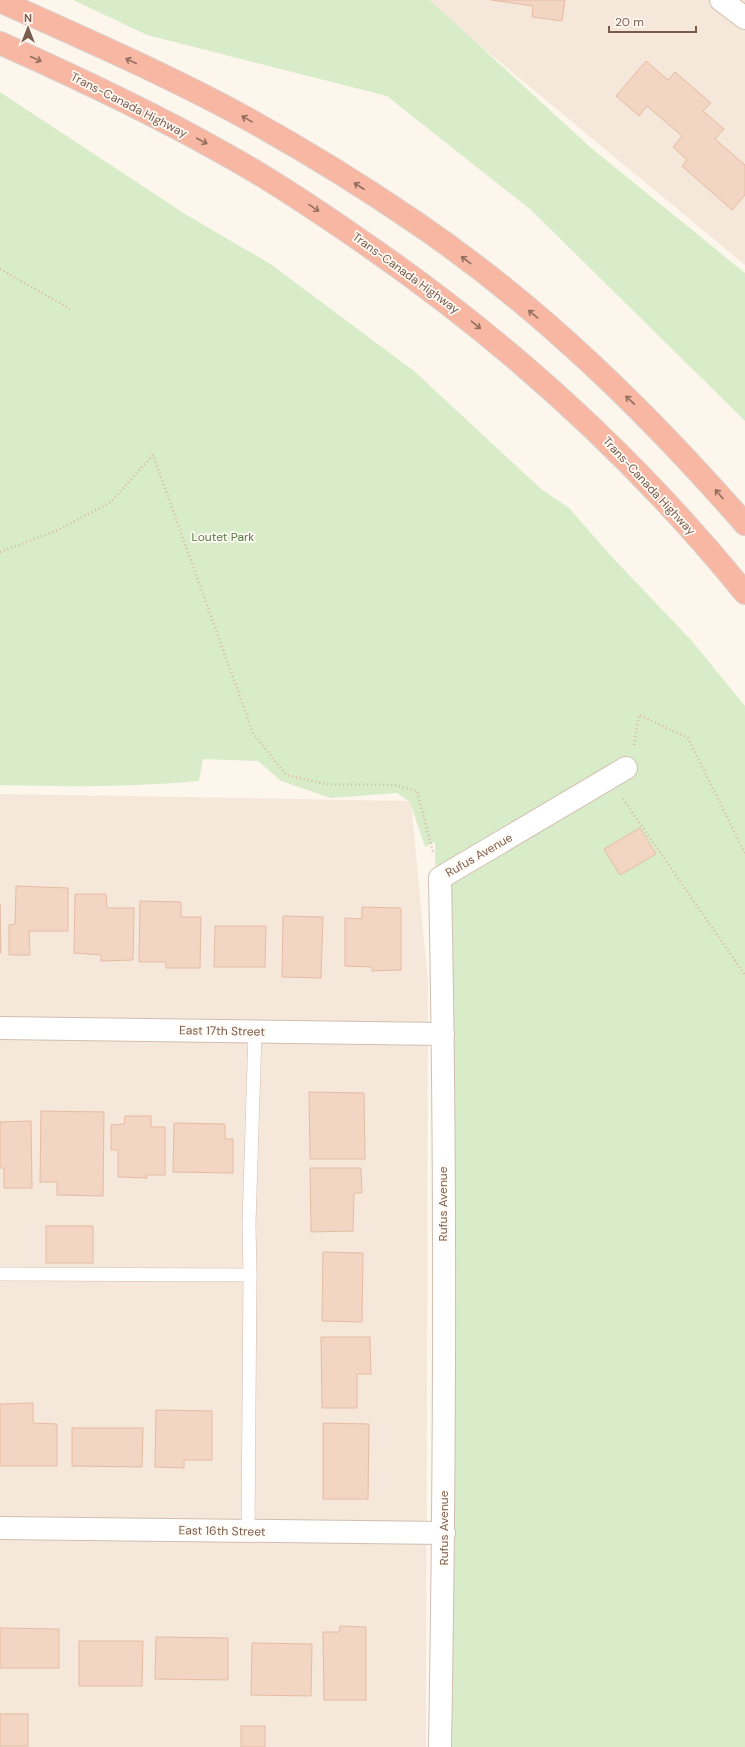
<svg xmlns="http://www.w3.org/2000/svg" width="745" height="1747" font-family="'DM Sans',sans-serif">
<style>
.residential{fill:#f5e8da}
.green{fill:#d8ecc9}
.building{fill:#f3d5c3;stroke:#e6bba3}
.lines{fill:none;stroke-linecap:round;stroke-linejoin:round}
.lane-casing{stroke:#d1beb0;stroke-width:14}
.street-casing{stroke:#d1beb0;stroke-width:24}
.highway-casing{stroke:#dad1cd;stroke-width:24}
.path{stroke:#d9b8a5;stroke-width:2.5;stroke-dasharray:1 3;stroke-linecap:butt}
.lane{stroke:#fff;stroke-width:13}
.street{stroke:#fff;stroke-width:22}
.highway{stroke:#f7b7a3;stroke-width:22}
.oneway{stroke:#936e5e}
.labels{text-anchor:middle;stroke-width:3.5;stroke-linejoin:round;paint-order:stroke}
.street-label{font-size:12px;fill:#7a5c4d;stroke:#fffaf3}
.park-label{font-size:12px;fill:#537a41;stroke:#fffaf3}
</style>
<rect width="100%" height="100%" fill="#fdf6ec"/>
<g class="residential">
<polygon points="427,0 745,0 745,265 471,38"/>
<polygon points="0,794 411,801 428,983 426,1747 0,1747"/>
</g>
<g class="green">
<polygon points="73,0 430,0 590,147 745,273 745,421 531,210 387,96 147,35"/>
<path d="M0,92L185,214L269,263L414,371L541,489L569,508L612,557L691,640L745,706V1747H444L435,842L425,847L410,802L397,793L331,798L281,781L258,761L203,759L199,781C133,787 66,787 0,785Z"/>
</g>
<g class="building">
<polygon points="491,0 565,0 562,21 532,17 533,6"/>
<polygon points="646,61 668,80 675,72 711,103 703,111 724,129 715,139 745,165 745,195 732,210 682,166 687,160 673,147 682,136 647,106 639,116 616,96"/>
<polygon points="640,828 656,854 620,875 604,849"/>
<polygon points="16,886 68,888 68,931 29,931 30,955 9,955 9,925 15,924"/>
<polygon points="75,894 106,894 107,908 134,908 133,960 101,961 101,955 74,953"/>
<polygon points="140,901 181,902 181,917 201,917 200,968 166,968 166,962 139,962"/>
<polygon points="0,904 1,953 0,953"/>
<polygon points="362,907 401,908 401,970 372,971 372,967 345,966 345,918 362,919"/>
<polygon points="283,916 323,917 321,978 282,977"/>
<polygon points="215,926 266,926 265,967 214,967"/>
<polygon points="309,1092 364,1093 365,1159 310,1159"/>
<polygon points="41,1111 104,1112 103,1196 57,1195 57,1182 40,1182"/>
<polygon points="125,1116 151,1116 151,1127 165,1127 165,1175 146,1175 147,1178 118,1177 118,1150 111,1150 111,1125 124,1124"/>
<polygon points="31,1121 32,1188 4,1188 4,1168 0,1168 0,1122"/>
<polygon points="174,1123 225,1124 225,1139 233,1139 233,1173 173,1172"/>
<polygon points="310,1168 361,1168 362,1193 354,1193 353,1231 311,1232"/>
<rect x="46" y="1226" width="47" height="37"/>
<polygon points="323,1252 363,1253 362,1322 322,1321"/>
<polygon points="321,1337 370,1337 371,1374 357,1374 357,1408 322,1408"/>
<polygon points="33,1403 33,1423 57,1424 57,1466 0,1466 0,1404"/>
<polygon points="156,1410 212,1411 212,1460 184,1460 184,1468 155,1467"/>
<polygon points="323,1423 369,1424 368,1499 323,1499"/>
<polygon points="72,1428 143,1428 142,1467 72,1466"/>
<polygon points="340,1626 366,1627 366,1700 324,1700 323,1632 339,1632"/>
<polygon points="0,1628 59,1629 59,1668 0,1668"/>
<polygon points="156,1637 228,1638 228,1680 155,1679"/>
<polygon points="79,1641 143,1641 142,1686 79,1686"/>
<polygon points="252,1643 312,1644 311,1696 251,1695"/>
<rect x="0" y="1714" width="28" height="32"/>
<rect x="241" y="1726" width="24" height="21"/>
</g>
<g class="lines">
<g class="lane-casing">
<g id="lane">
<polyline points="0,1274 250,1275 248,1532"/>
<polyline points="250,1275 249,1224 255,1032"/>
</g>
</g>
<g class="street-casing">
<g id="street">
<polyline points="721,0 745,18"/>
<polyline points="0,1028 443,1034"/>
<polyline points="0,1528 444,1533"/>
<path d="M440,1747C445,1457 446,1167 440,878L626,768"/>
</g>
</g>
<g class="highway-casing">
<g id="highway">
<path d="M0,1C83,38 167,75 246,118C304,150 361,185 415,222C539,306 647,412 745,524"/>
<path d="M0,43C76,77 151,112 223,153C269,178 312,207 354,236C501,336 633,455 745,593"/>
</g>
</g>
<g class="path">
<polyline points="0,269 70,309"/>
<polyline points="0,552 58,530 111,502 153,455 253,733 286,775 326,784 394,785 417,791 433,852"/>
<polyline points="634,745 639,715 688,738 745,853"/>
<polyline points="623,799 745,975"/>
</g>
<use href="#lane" class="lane"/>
<use href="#street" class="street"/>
<use href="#highway" class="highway"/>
</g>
<defs><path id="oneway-shaft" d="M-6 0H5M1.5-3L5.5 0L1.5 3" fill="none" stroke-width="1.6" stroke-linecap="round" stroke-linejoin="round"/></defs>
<g class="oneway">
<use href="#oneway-shaft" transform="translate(36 59) rotate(25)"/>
<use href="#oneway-shaft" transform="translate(131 61) rotate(-155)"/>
<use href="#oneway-shaft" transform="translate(247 119) rotate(-151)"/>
<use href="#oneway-shaft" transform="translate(202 141) rotate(28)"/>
<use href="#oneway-shaft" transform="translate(359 186) rotate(-147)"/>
<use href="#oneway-shaft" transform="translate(314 208) rotate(34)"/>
<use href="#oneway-shaft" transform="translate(466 260) rotate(-143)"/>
<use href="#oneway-shaft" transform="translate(533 314) rotate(-140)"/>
<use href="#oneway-shaft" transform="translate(476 325) rotate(40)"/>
<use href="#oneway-shaft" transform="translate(630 400) rotate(-137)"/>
<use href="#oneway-shaft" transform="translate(719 494) rotate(-131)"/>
</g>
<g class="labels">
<g class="street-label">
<text transform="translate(129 105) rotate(27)" y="4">Trans-Canada Highway</text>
<text transform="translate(406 273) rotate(36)" y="4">Trans-Canada Highway</text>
<text transform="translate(649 486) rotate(47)" y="4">Trans-Canada Highway</text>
<text transform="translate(479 855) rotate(-30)" y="4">Rufus Avenue</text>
<text transform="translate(222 1031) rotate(1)" y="4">East 17th Street</text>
<text transform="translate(443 1204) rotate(-90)" y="4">Rufus Avenue</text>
<text transform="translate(444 1528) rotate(-90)" y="4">Rufus Avenue</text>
<text transform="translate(222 1531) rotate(1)" y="4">East 16th Street</text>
</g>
<g class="park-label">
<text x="223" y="541">Loutet Park</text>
</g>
</g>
<g transform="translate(28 28)" stroke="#fffaf3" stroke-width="3" paint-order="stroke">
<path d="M0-3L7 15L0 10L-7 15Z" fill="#7a5c4d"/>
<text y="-6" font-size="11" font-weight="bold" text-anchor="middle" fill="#7a5c4d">N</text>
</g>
<path d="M609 26v6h87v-6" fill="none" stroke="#7a5c4d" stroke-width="2"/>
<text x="615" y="26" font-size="12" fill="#7a5c4d" stroke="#fffaf3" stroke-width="3" paint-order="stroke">20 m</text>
</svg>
